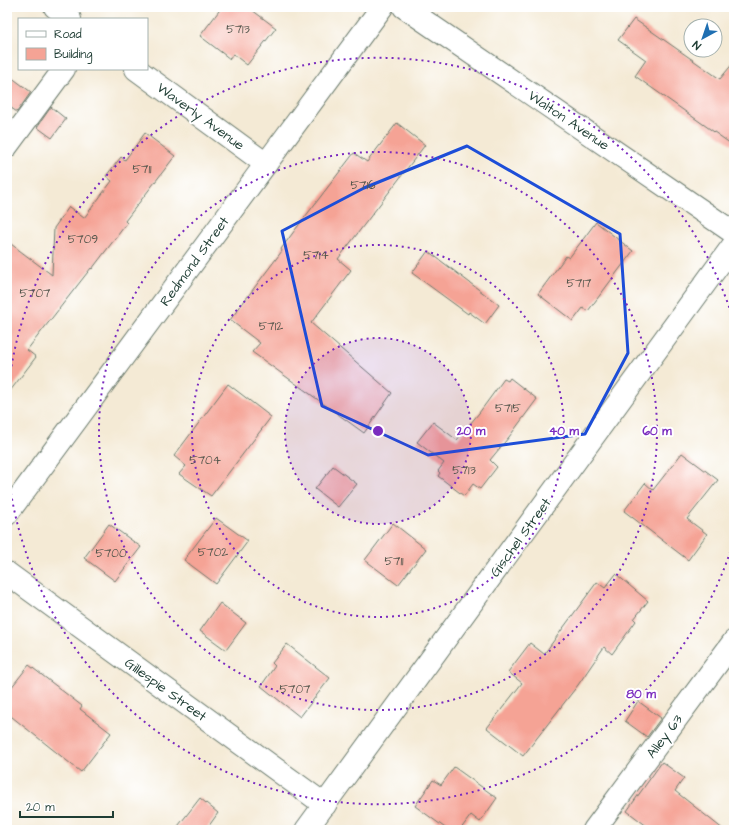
<svg xmlns="http://www.w3.org/2000/svg" width="741" height="837" font-family="'Architects Daughter',sans-serif">
<style>
.building{fill:#f5a395}
.lines{fill:none;stroke-linecap:round;stroke-linejoin:round}
.minor-casing{stroke:#6a7a6c;stroke-width:24}
.minor{stroke:#fff;stroke-width:22}
.marked{fill:none;stroke:#1d4ed8;stroke-width:3;stroke-linejoin:round}
.ring{fill:none;stroke:#7b2cbf;stroke-width:2;stroke-dasharray:2 4}
.labels{text-anchor:middle;stroke-width:4;stroke-linejoin:round;paint-order:stroke}
.number-label{font-size:12px;fill:#54564c}
.street-label{font-size:14px;fill:#1f3d34;stroke:#fff}
.centre{fill:#7b2cbf;stroke:#fff;stroke-width:2}
.ring-label{font-size:12px;text-anchor:middle;font-weight:bold;fill:#7b2cbf;stroke:#fff;stroke-width:4;stroke-linejoin:round;paint-order:stroke}
</style>
<rect width="100%" height="100%" fill="#fff"/>
<filter id="ink" filterUnits="userSpaceOnUse"><feTurbulence type="fractalNoise" baseFrequency=".025" numOctaves="2"/><feDisplacementMap in="SourceGraphic" scale="8" xChannelSelector="R" yChannelSelector="G"/><feConvolveMatrix kernelMatrix="1 2 1 2 8 2 1 2 1" color-interpolation-filters="sRGB"/></filter>
<filter id="wash" filterUnits="userSpaceOnUse"><feTurbulence type="fractalNoise" baseFrequency=".012" numOctaves="4" result="noise"/><feDisplacementMap in="SourceGraphic" scale="16" xChannelSelector="R" yChannelSelector="G"/><feGaussianBlur stdDeviation="0.9" result="paint"/><feColorMatrix in="noise" values="0 0 0 0 0 0 0 0 0 0 0 0 0 0 0 0 0 1.4 0 .05"/><feComposite in="paint" operator="in"/></filter>
<g filter="url(#wash)">
<rect width="100%" height="100%" fill="#f4ead5"/>
<g id="blocks">
<g class="building">
<polygon points="222,7 248,7 276,28 247,65 233,54 230,59 200,36"/>
<polygon points="634,19 720,79 734,62 734,146 635,76 646,60 618,40"/>
<polygon points="7,74 31,92 17,112 7,105"/>
<polygon points="51,107 66,119 52,138 37,127"/>
<polygon points="397,123 425,145 338,259 351,270 311,323 392,393 364,433 252,352 260,343 230,320 282,251 281,249 295,230 354,153 367,162"/>
<polygon points="145,133 175,156 125,221 127,223 92,269 91,268 27,350 36,357 7,395 7,241 52,275 54,228 69,207 84,218 112,181 106,176 121,157 125,160"/>
<polygon points="596,222 633,251 588,311 583,308 573,321 538,294 566,256 569,258"/>
<polygon points="428,251 499,305 485,324 469,312 468,314 412,273"/>
<polygon points="510,378 537,399 509,437 490,460 497,467 480,489 473,484 464,496 438,476 440,473 438,471 444,463 417,442 433,422 457,440 479,413 504,379 508,381"/>
<polygon points="228,384 271,417 211,496 179,474 186,466 174,456"/>
<polygon points="682,453 718,480 687,519 707,534 688,560 624,511 645,483 653,490"/>
<polygon points="333,466 357,484 338,507 315,489"/>
<polygon points="216,518 248,541 216,584 184,560"/>
<polygon points="393,523 426,549 398,585 365,560"/>
<polygon points="109,524 141,547 115,581 84,558"/>
<polygon points="616,574 648,601 634,619 636,621 612,654 604,647 578,685 523,756 487,728 522,683 508,672 530,643 544,654 597,582 605,588"/>
<polygon points="220,603 246,623 226,650 200,631"/>
<polygon points="287,644 330,678 300,717 261,686 275,666 272,663"/>
<polygon points="29,665 82,706 80,709 111,733 81,772 7,713 7,693"/>
<polygon points="638,701 661,718 647,737 625,721"/>
<polygon points="662,762 684,778 675,791 724,830 652,830 627,811"/>
<polygon points="454,767 497,798 480,822 471,815 460,830 448,830 415,806 433,780 441,785"/>
<polygon points="200,798 218,813 206,830 175,830"/>
</g>
</g>
</g>
<g filter="url(#ink)">
<use href="#blocks" fill-opacity="0" stroke="#6a7a6c" stroke-width="1"/>
<g class="lines">
<g class="minor-casing">
<g id="minor">
<polyline points="55,7 70,19"/>
<polyline points="404,7 734,233"/>
<polyline points="136,69 266,164"/>
<polyline points="7,146 64,69"/>
<polyline points="7,514 382,7"/>
<polyline points="7,573 325,805"/>
<polyline points="306,830 734,244"/>
<polyline points="594,830 734,641"/>
</g>
</g>
<use href="#minor" class="minor"/>
</g>
</g>
<path class="marked" d="M467,146L620,234L628,353L585,434L428,455L322,406L282,231L364,188Z"/>
<circle cx="378" cy="431" r="93" fill="#7b2cbf" fill-opacity=".12"/>
<g class="ring">
<circle cx="378" cy="431" r="93"/>
<circle cx="378" cy="431" r="186"/>
<circle cx="378" cy="431" r="279"/>
<path d="M734 540A372 372 0 0 1 7 460M7 402A372 372 0 0 1 734 322"/>
</g>
<g class="labels">
<g class="number-label">
<text x="238" y="33">5713</text>
<text x="142" y="173">5711</text>
<text x="363" y="189">5716</text>
<text x="83" y="243">5709</text>
<text x="316" y="259">5714</text>
<text x="579" y="287">5717</text>
<text x="35" y="297">5707</text>
<text x="271" y="330">5712</text>
<text x="508" y="412">5715</text>
<text x="205" y="464">5704</text>
<text x="464" y="474">5713</text>
<text x="213" y="556">5702</text>
<text x="111" y="557">5700</text>
<text x="394" y="565">5711</text>
<text x="295" y="693">5707</text>
</g>
<g class="street-label">
<text transform="translate(201 116) rotate(36)" y="5">Waverly Avenue</text>
<text transform="translate(569 120) rotate(34)" y="5">Walton Avenue</text>
<text transform="translate(194 261) rotate(-54)" y="5">Redmond Street</text>
<text transform="translate(520 537) rotate(-54)" y="5">Gischel Street</text>
<text transform="translate(166 689) rotate(36)" y="5">Gillespie Street</text>
<text transform="translate(664 736) rotate(-53)" y="5">Alley 63</text>
</g>
</g>
<circle cx="378" cy="431" r="6" class="centre"/>
<g class="ring-label">
<text x="471" y="435">20 m</text>
<text x="564" y="435">40 m</text>
<text x="657" y="435">60 m</text>
<text x="641" y="698">80 m</text>
</g>
<rect width="741" height="837" fill="none" stroke="#fff" stroke-width="24"/>
<rect x="18" y="18" width="130" height="52" fill="#ffffff" stroke="#a5b1ae"/>
<rect x="26" y="31" width="20" height="6" fill="#ffffff" stroke="#a5b1ae"/>
<text x="54" y="38" font-size="12" fill="#1f3d34">Road</text>
<rect x="26" y="48" width="20" height="12" fill="#f5a395" stroke="#a5b1ae"/>
<text x="54" y="58" font-size="12" fill="#1f3d34">Building</text>
<g transform="translate(703 38) rotate(220)"><circle r="19" fill="#ffffff" stroke="#a5b1ae"/>
<path d="M0-3L7 15L0 10L-7 15Z" fill="#1f6fb2"/>
<text y="-6" font-size="11" font-weight="bold" text-anchor="middle" fill="#1f3d34">N</text>
</g>
<path d="M20 811v6h93v-6" fill="none" stroke="#1f3d34" stroke-width="2"/>
<text x="26" y="811" font-size="12" fill="#1f3d34" stroke="#ffffff" stroke-width="3" paint-order="stroke">20 m</text>
</svg>
